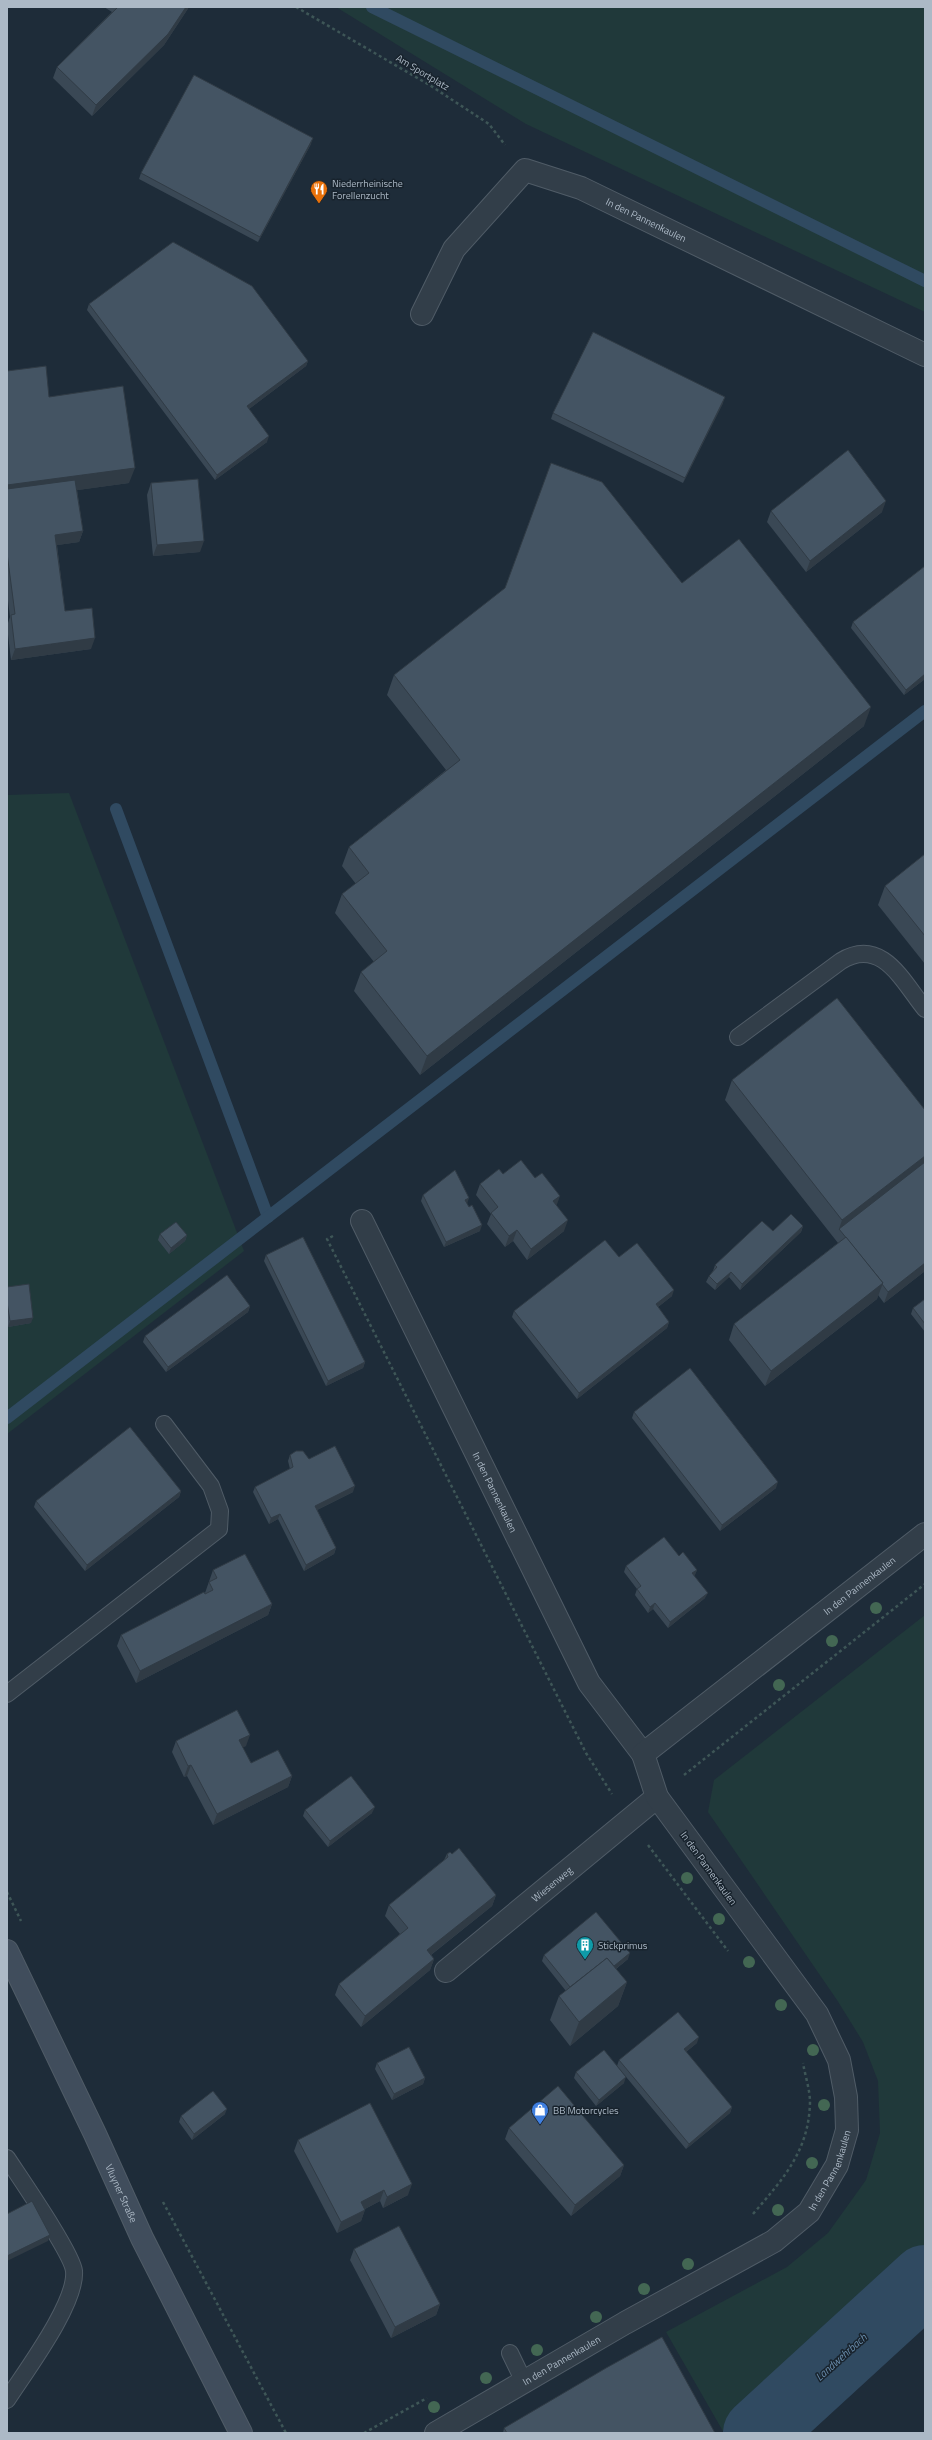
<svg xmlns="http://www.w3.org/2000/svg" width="932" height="2440" font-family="'Titillium Web',sans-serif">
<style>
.green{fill:#20393a}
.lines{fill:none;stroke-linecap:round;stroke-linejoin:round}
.stream{stroke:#304a61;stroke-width:12}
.river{stroke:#304a61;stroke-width:70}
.service-casing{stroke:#505c67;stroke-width:18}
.minor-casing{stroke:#505c67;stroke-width:24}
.secondary-casing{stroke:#505c67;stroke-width:24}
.path{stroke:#3e5657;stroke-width:2.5;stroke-dasharray:3 3;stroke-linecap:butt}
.service{stroke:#323e49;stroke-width:16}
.minor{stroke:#323e49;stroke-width:22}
.secondary{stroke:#404d5c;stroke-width:22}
.tree{fill:#436753}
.wall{fill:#3a4855}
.shaded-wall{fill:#303b45}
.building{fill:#445463;stroke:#303b45}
.labels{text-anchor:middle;stroke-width:3;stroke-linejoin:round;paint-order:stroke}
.street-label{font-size:10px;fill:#acb9c6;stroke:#18232d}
.poi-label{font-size:10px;fill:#acb9c6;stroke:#18232d;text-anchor:start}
.water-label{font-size:11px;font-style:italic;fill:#6a8dac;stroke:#18232d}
</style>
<rect width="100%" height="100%" fill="#1e2c39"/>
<g class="green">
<polygon points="336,7 925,7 925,312 526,124"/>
<polygon points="69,793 244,1251 7,1434 7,795"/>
<polygon points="925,1615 925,2304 783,2433 724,2433 666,2332 787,2267 828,2233 866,2180 880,2133 878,2081 863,2042 837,2000 708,1812 714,1780"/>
</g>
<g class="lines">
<g class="stream">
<polyline points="372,7 925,281"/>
<polyline points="116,809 268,1217"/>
<polyline points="7,1418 925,711"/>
</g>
<polyline class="river" points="758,2433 925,2280"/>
<g class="service-casing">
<g id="service">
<path d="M738,1037L841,961C882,936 903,982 925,1009"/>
<polyline points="7,1694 219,1529 220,1511 211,1486 164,1424"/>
<path d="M7,2158C20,2178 72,2253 74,2271C77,2303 25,2372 7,2400"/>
<polyline points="510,2353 524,2382"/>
</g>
</g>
<g class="minor-casing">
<g id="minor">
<path id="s1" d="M422,314L454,249L525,170L581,188L925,355"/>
<path id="s2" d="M362,1221L589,1683L643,1754"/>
<path id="s3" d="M446,1971L657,1797"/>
<path id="s4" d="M436,2433L625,2323L774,2241L809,2212L837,2165L847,2130L846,2097L839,2060L817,2014L657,1797L643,1754L925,1534"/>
</g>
</g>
<g class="secondary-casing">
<g id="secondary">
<path id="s5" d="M7,1951L95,2134L142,2238L241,2433"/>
</g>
</g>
<g class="path">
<polyline points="296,7 431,86 489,124 505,145"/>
<polyline points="333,1236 327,1239 586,1753 612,1794"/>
<polyline points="684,1775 925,1584"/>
<polyline points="648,1845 728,1951"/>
<polyline points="7,1892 21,1921"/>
<polyline points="163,2202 286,2433"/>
<path d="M753,2214C783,2179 809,2151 810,2102C810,2090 805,2075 803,2063"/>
<polyline points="364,2433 427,2398"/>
</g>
<use href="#service" class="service"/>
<use href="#minor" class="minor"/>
<use href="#secondary" class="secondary"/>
</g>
<g class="tree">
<circle cx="876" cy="1608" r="6"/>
<circle cx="832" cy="1641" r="6"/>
<circle cx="779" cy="1685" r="6"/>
<circle cx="687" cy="1878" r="6"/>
<circle cx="719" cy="1919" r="6"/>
<circle cx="749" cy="1962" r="6"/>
<circle cx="781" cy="2005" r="6"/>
<circle cx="813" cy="2050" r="6"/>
<circle cx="824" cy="2105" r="6"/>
<circle cx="812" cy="2163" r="6"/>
<circle cx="778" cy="2210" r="6"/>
<circle cx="688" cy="2264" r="6"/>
<circle cx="644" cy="2289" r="6"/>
<circle cx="596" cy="2317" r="6"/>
<circle cx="537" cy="2350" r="6"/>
<circle cx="486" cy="2378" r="6"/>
<circle cx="434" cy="2407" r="6"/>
</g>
<g class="wall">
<polygon points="104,7 189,7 164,45 92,116 53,78 57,67 112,12"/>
<polygon points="311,144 258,242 139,179 141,173"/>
<polygon points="89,304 308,361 306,366 249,409 267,442 215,480 87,310"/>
<polygon points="7,371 49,397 129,483 77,490 83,531 79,542 57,545 65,611 91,649 11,660 7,626 10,617 7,593"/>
<polygon points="723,403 683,483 551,419 553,413"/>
<polygon points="151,483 200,552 153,556 147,495"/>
<polygon points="771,511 882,512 806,572 767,522"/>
<polygon points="925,566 925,679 904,695 851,628 853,622"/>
<polygon points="682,583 864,726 420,1075 354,991 361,972 374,962 335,913 342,894 356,884 342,866 349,847 446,770 387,695 394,675"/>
<polygon points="925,854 925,964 878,905 885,886"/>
<polygon points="732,1080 925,1110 925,1271 884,1303 878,1295 877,1299 765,1386 729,1340 734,1324 838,1243 725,1100"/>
<polygon points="503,1174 557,1206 564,1231 527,1260 513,1241 505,1247 487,1224 491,1214 476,1195 480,1184"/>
<polygon points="423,1195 467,1204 480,1231 444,1247 421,1201"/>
<polygon points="803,1226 801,1232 740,1290 729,1277 715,1290 706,1282 709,1276 713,1271 715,1265 773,1231"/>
<polygon points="160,1234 187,1235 185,1241 169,1254 158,1240"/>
<polygon points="266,1255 365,1362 363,1368 326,1386 264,1261"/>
<polygon points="619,1257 672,1296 658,1307 669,1322 667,1328 577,1399 512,1317 514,1311"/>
<polygon points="7,1287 31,1323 8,1327 7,1323"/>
<polygon points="925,1299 925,1332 911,1314 913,1308"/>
<polygon points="250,1306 248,1312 166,1372 143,1342 145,1336"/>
<polygon points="634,1412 776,1488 720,1531 632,1418"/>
<polygon points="290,1455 309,1459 353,1492 317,1510 336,1548 334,1554 304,1571 278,1519 269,1524 253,1492 255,1487 290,1469 288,1461"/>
<polygon points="181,1491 179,1497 85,1571 34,1507 36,1501"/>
<polygon points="626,1566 697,1570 694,1576 705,1598 668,1628 653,1609 648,1613 635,1595 637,1589 624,1572"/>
<polygon points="213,1570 272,1604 268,1615 136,1683 117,1646 121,1635 205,1593"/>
<polygon points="176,1741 246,1746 242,1747 251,1763 292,1776 288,1787 213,1825 187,1776 184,1777 172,1752"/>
<polygon points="305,1810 372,1813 328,1847 303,1816"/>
<polygon points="447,1854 496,1895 492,1906 431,1955 434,1959 430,1970 361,2027 335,1995 339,1984 400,1934 385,1916 389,1905 444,1860"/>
<polygon points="544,1955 628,1959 616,1969 627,1982 618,2006 570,2046 550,2020 559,1996 566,1991 542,1961"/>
<polygon points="697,2043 686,2052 732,2107 730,2113 686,2149 617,2066 619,2060"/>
<polygon points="377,2063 425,2078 423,2084 392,2100 375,2069"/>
<polygon points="576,2072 624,2083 596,2106 574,2078"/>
<polygon points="225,2114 192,2140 179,2122 181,2116"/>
<polygon points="509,2128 624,2165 620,2176 571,2216 505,2139"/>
<polygon points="298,2140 408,2195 383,2208 380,2201 365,2209 361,2221 337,2233 294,2151"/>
<polygon points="354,2249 440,2304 436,2315 391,2338 350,2260"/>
<polygon points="504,2428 715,2433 503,2433"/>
</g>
<g class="shaded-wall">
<polygon points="186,7 189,7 164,45 92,116 96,105"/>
<polygon points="313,138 311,144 258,242 260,237"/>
<polygon points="308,361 306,366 245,412 247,406"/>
<polygon points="725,397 723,403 683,483 685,478"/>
<polygon points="269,436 267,442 215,480 217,475"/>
<polygon points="135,468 129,483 7,500 7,485"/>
<polygon points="886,501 882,512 806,572 810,561"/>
<polygon points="83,531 79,542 51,546 55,535"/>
<polygon points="204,541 200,552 153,556 157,545"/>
<polygon points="95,638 91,649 11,660 15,649"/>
<polygon points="925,674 925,679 904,695 906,690"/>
<polygon points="871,707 864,726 420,1075 427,1056"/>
<polygon points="925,1156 925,1170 839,1229 842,1220"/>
<polygon points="560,1196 556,1207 553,1201"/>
<polygon points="469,1198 467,1204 465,1200"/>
<polygon points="568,1220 564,1231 527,1260 531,1249"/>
<polygon points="482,1225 480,1231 444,1247 446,1242"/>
<polygon points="803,1226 801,1232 740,1290 742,1284"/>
<polygon points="517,1230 513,1241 505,1247 509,1236"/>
<polygon points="187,1235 185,1241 169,1254 171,1248"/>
<polygon points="925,1263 925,1271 884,1303 888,1292"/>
<polygon points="731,1272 729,1277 715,1290 717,1284"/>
<polygon points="883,1283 877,1299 765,1386 771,1371"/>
<polygon points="674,1290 672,1296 654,1310 656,1304"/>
<polygon points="250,1306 248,1312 166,1372 168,1367"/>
<polygon points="33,1318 31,1323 8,1327 10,1321"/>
<polygon points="669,1322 667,1328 577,1399 579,1393"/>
<polygon points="365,1362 363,1368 326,1386 328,1381"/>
<polygon points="778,1482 776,1488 720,1531 722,1525"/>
<polygon points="355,1486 353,1492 313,1512 315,1506"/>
<polygon points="181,1491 179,1497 85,1571 87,1565"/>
<polygon points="280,1514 278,1519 269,1524 271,1518"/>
<polygon points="336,1548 334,1554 304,1571 306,1565"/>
<polygon points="697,1570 695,1575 690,1579 692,1573"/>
<polygon points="708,1593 705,1598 668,1628 670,1622"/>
<polygon points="655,1603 653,1609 648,1613 650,1607"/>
<polygon points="272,1604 268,1615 136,1683 140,1671"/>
<polygon points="250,1735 246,1746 235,1751 239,1740"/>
<polygon points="191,1765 187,1776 184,1777 188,1766"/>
<polygon points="292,1776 288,1787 213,1825 217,1814"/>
<polygon points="375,1807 372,1813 328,1847 330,1841"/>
<polygon points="496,1895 492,1906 423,1961 427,1950"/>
<polygon points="630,1953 628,1959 575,2001 577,1996"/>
<polygon points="434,1959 430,1970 361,2027 365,2016"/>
<polygon points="627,1982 618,2006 570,2046 579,2022"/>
<polygon points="699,2037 697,2043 682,2055 684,2049"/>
<polygon points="626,2077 624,2083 596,2106 599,2100"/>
<polygon points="425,2078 423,2084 392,2100 394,2094"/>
<polygon points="732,2107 730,2113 686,2149 689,2144"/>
<polygon points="227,2109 225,2114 192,2140 194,2134"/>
<polygon points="624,2165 620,2176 571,2216 575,2205"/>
<polygon points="412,2184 408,2195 383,2208 387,2197"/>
<polygon points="384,2190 380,2201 357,2213 361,2202"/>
<polygon points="365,2210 361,2221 337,2233 341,2222"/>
<polygon points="50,2235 48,2241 7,2261 7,2256"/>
<polygon points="440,2304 436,2315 391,2338 395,2327"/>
</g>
<g class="building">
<polygon points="118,7 186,7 168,34 96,105 57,67"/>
<polygon points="194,75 313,138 260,237 141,173"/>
<polygon points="173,242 252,286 308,361 247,406 269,436 217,475 89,304"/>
<polygon points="593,332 725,397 685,478 553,413"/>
<polygon points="46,366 49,397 123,386 135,468 7,485 7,371"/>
<polygon points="848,450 886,501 810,561 771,511"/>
<polygon points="551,463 602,482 682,583 739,539 871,707 427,1056 361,972 387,951 342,894 369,873 349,847 460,760 394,675 505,588"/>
<polygon points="198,479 204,541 157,545 151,483"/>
<polygon points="75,480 83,531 55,535 65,611 92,608 95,638 15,649 11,615 15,614 7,553 7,489"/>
<polygon points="925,566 925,674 906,690 853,622"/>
<polygon points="925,854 925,936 885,886"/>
<polygon points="837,998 925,1110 925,1156 842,1220 732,1080"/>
<polygon points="521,1160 535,1178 542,1173 560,1196 553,1201 568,1220 531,1249 517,1230 509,1236 491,1213 498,1207 480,1184 499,1169 503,1174"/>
<polygon points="925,1162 925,1263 888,1292 882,1284 883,1283 839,1229"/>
<polygon points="455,1170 469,1198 465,1200 469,1207 472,1205 482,1225 446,1242 423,1195"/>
<polygon points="791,1214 803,1226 742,1284 731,1272 717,1284 709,1276 717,1267 715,1265 762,1221 773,1231"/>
<polygon points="176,1222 187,1235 171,1248 160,1234"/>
<polygon points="303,1237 365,1362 328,1381 266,1255"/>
<polygon points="846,1237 883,1283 771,1371 734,1324"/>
<polygon points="605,1240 619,1257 637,1243 674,1290 656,1304 669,1322 579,1393 514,1311"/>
<polygon points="227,1275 250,1306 168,1367 145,1336"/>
<polygon points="29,1284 33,1318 10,1321 7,1302 7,1287"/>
<polygon points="925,1299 925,1324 913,1308"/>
<polygon points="690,1368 778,1482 722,1525 634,1412"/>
<polygon points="130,1427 181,1491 87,1565 36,1501"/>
<polygon points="335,1446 355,1486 315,1506 336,1548 306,1565 280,1514 271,1518 255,1487 293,1467 290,1455 296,1451 303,1451 309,1459"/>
<polygon points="664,1537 679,1556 683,1552 697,1570 692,1573 708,1593 670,1622 655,1603 650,1607 637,1589 641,1586 626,1566"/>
<polygon points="245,1554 272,1604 140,1671 121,1635 204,1592 205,1594 213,1590 209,1582 217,1578 213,1570"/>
<polygon points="237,1710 250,1735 239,1740 251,1763 278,1750 292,1776 217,1814 191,1765 188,1766 176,1741"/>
<polygon points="351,1776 375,1807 330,1841 305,1810"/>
<polygon points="459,1848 496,1895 427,1950 434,1959 365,2016 339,1984 408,1928 389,1905 448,1857 447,1854 450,1852 452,1854"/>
<polygon points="596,1912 630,1953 614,1966 607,1958 570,1987 544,1955"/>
<polygon points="607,1958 627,1982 579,2022 559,1996"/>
<polygon points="678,2012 699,2037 684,2049 732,2107 689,2144 619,2060"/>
<polygon points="409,2047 425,2078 394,2094 377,2063"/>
<polygon points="604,2050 626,2077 599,2100 576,2072"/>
<polygon points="558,2086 624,2165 575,2205 509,2128"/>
<polygon points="213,2091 227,2109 194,2134 181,2116"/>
<polygon points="370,2103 412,2184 387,2197 384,2190 361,2202 365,2210 341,2222 298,2140"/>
<polygon points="32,2201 50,2235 7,2256 7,2214"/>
<polygon points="399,2226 440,2304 395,2327 354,2249"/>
<polygon points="662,2337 715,2433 507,2433 504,2428 606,2368"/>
</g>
<defs>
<g id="restaurant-pin" transform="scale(0.9)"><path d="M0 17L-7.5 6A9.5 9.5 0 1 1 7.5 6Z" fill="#e8710a" stroke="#18232d"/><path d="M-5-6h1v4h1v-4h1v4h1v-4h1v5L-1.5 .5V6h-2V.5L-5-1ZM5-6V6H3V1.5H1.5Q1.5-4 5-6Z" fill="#fff"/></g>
<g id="building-pin" transform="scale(0.9)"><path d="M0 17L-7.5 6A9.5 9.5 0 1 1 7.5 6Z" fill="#0f9aa8" stroke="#18232d"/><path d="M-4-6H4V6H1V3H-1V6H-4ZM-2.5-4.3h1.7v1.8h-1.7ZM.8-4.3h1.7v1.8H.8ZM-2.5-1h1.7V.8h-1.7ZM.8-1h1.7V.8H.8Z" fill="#fff"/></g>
<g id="shop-pin" transform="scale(0.9)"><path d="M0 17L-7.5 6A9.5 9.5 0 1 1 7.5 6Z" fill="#3f7fe0" stroke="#18232d"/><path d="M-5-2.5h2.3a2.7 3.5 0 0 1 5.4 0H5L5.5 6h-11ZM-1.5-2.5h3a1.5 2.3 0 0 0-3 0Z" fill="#fff"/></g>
</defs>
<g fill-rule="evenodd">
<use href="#restaurant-pin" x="319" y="189"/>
<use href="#building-pin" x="585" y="1945"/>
<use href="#shop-pin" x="540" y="2110"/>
</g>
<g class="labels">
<g class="street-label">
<text transform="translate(423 72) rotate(31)" y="4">Am Sportplatz</text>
<text dy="4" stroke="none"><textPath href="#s1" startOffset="310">In den Pannenkaulen</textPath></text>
<text dy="4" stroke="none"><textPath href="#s2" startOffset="302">In den Pannenkaulen</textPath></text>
<text dy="4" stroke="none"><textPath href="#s4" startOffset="1236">In den Pannenkaulen</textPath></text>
<text transform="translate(709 1868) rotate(54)" y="4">In den Pannenkaulen</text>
<text dy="4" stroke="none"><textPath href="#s3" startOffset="137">Wiesenweg</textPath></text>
<text dy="4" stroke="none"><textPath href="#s4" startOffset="481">In den Pannenkaulen</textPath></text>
<text dy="4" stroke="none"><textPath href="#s5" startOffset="268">Vluyner Straße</textPath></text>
<text dy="4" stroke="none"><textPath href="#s4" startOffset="145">In den Pannenkaulen</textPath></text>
</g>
<g class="poi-label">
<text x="332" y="187">Niederrheinische<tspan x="332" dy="12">Forellenzucht</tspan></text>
<text x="598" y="1949">Stickprimus</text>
<text x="553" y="2114">BB Motorcycles</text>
</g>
<g class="water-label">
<text transform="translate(841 2357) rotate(-42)" y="4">Landwehrbach</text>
</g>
</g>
<rect width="932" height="2440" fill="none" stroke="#acb9c6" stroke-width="16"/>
</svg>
